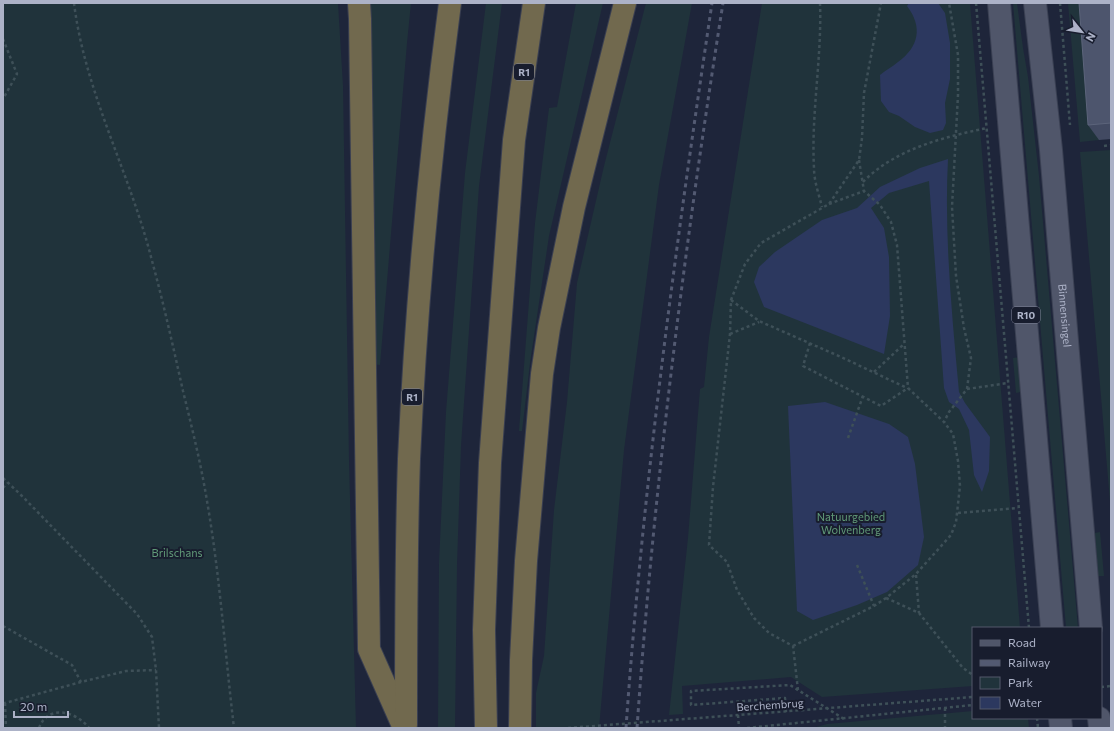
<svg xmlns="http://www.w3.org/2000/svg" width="1114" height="731" font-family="Commissioner,sans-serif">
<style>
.green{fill:#20333b}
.water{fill:#2c385f}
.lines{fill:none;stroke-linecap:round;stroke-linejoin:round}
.major-casing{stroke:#3b4154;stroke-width:24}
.highway-casing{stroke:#3a3f51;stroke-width:24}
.path{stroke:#3e5058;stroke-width:2.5;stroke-dasharray:3 3;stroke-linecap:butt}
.major{stroke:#50566a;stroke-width:22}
.highway{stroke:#71694e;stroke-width:22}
.rail{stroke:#535a72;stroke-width:3;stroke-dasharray:4 4;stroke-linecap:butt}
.path-bridge{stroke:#3e5058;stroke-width:2.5;stroke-dasharray:3 3;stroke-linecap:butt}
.wall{fill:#424a62}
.building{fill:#4d556d;stroke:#5c647b}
.labels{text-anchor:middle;stroke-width:4;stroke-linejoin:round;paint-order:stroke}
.shield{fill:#181d2e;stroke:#808599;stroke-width:1}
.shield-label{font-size:10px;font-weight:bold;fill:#acb2c7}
.street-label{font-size:11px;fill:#acb2c7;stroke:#181d2e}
.park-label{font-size:11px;fill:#619a78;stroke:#181d2e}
</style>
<rect width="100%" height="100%" fill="#1e253a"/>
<g class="green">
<polygon points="3,3 338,3 343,86 349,460 356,728 3,728"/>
<polygon points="366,3 411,3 407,43 380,365 372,364"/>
<polygon points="486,3 502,3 479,186 461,446 457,565 455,728 438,728 439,563 446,412 465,173"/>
<polygon points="576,3 603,3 549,236 530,363 522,431 519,431 535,223 549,108 557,107"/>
<polygon points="646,3 692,3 659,185 624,450 599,728 536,728 536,693 544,656 554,510 567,402 577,283 604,166"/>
<polygon points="762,3 970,3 1020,628 973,628 973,686 822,697 791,677 682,686 683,714 669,715 688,538 700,389 704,387 709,337"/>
<polygon points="1013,3 1017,3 1023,48 1028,77 1039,176 1078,628 1066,628"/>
<polygon points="1068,3 1088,3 1099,140 1080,142"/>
<polygon points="1111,150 1111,513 1080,152"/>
<polygon points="1019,357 1021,392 1016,393 1013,358"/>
<polygon points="1100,532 1104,576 1098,576 1095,533"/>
<polygon points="973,711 973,718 1028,718 1029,728 813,728 827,724"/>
</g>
<g class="water">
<path d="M909,3H938L945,13L950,43V79L945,103L946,123L943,130L930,133L915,127L899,116L889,112L881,101L880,75C886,70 892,67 898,62C919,47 923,27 907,6Z"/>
<path d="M948,159C944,236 952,315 959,392L965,403L990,437L989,471L982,492L974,475L969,430L959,409L949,402L944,388L929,181L889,193L871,208L884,228L889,257L890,316L884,354L764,307L754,282L759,267L775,252L822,220L857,208L880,187L920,168Z"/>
<polygon points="825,402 889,424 908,437 915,464 924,537 918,565 887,592 857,605 813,620 797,611 788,406"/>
</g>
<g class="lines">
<g class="major-casing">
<g id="major">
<polyline points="999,3 1052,628"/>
<path id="s1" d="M1035,3L1051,150L1091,628"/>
<polyline points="1060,718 1061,728"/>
<polyline points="1099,718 1100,728"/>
</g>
</g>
<g class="highway-casing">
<g id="highway">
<polyline points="359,3 360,19 369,649 404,728"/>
<path d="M406,725C406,636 406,548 409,459C416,307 430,154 450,3"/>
<polyline points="486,728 484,630 490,463 514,140 534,3"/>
<polyline points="520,728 521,660 526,561 542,374 549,328 574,207 625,3"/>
</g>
</g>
<g class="path">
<path d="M74,3C85,92 129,171 151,257C163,301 173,346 183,391C192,428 201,464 207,501C220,576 225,653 234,728"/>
<path d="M820,3C822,58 811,113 814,168C814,181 819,195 822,207"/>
<polyline points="976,3 1029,628"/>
<polyline points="1060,3 1070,125"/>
<polyline points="3,39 17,74 3,99"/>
<polyline points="1104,146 1111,145"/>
<polyline points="859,160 864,191 880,205 891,222 897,245 908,388 944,422 949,412 967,389 971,358 964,328 956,276 952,207 958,95 958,55 949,3"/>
<path d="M863,182C895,149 944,137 987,128"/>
<polyline points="829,204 864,191"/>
<polyline points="731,300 759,321 841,357 907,388"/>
<polyline points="730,334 759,322"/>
<polyline points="810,343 803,366 881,406 908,388"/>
<polyline points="874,372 904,344"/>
<polyline points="967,389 1008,383"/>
<polyline points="848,438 863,396"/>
<polyline points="3,478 22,496 137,614 152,637 156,670 159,728"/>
<polyline points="3,488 7,483"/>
<polyline points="958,513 1018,508"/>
<polyline points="857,565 874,606"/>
<polyline points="916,575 919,613"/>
<polyline points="886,598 919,613 963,668 973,675"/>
<polyline points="3,626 72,665 81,682"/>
<polyline points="793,646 874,606 886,598 916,574 951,535 956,522 960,486 958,461 953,434 944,422"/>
<polyline points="1101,687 1111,686"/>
<polyline points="798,690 793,646 769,633 754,618 737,590 727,562 709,545 713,487 730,334 731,300 745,264 761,243 829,204 859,160 862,138 864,93 881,3"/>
<polyline points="3,703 5,703 81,682 126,671 156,670"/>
<polyline points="5,703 6,728"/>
<polyline points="945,708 945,728"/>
<polyline points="786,712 785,698 691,705 691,691 790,685 844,719"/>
<polyline points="738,715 739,728"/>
<polyline points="1037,718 1038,728"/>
<path d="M39,728C48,704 76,711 89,728"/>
<polyline points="747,728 973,705"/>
</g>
<use href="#major" class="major"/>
<use href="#highway" class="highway"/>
<g class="rail">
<path d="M626,728C643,485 676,244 712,3"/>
<path d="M637,728C654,485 685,243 723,3"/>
</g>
<polyline class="path-bridge" points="568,728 973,697"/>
</g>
<polygon class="wall" points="1111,3 1111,139 1099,140 1088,125"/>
<polygon class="building" points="1079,3 1111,3 1111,123 1088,125"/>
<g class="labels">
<g class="shield">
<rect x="514" y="64" width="20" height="16" rx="3"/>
<rect x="1012" y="307" width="28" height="16" rx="3"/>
<rect x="402" y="389" width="20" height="16" rx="3"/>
</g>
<g class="shield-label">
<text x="524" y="76">R1</text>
<text x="1026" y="319">R10</text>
<text x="412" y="401">R1</text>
</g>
<g class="street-label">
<text dy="4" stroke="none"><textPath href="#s1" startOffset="314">Binnensingel</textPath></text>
<text transform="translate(770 705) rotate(-4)" y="4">Berchembrug</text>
</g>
<g class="park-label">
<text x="851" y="521">Natuurgebied<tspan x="851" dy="13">Wolvenberg</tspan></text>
<text x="177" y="557">Brilschans</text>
</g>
</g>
<rect width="1114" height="731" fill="none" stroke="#acb2c7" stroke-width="8"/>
<rect x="972" y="627" width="130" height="92" fill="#181d2e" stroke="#53596b"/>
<rect x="980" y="640" width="20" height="6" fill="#50566a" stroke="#53596b"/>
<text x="1008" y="647" font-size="12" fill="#acb2c7">Road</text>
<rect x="980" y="660" width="20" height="6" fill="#535a72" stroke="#53596b"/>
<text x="1008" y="667" font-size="12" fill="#acb2c7">Railway</text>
<rect x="980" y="677" width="20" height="12" fill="#20333b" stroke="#53596b"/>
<text x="1008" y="687" font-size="12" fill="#acb2c7">Park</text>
<rect x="980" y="697" width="20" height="12" fill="#2c385f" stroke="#53596b"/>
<text x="1008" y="707" font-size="12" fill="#acb2c7">Water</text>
<g transform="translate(1082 32) rotate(120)" stroke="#181d2e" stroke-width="3" paint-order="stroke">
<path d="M0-3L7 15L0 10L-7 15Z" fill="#acb2c7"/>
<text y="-6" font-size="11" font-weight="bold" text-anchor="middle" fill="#acb2c7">N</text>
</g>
<path d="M14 711v6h54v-6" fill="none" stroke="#acb2c7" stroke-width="2"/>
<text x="20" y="711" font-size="12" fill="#acb2c7" stroke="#181d2e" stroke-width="3" paint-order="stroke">20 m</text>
</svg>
